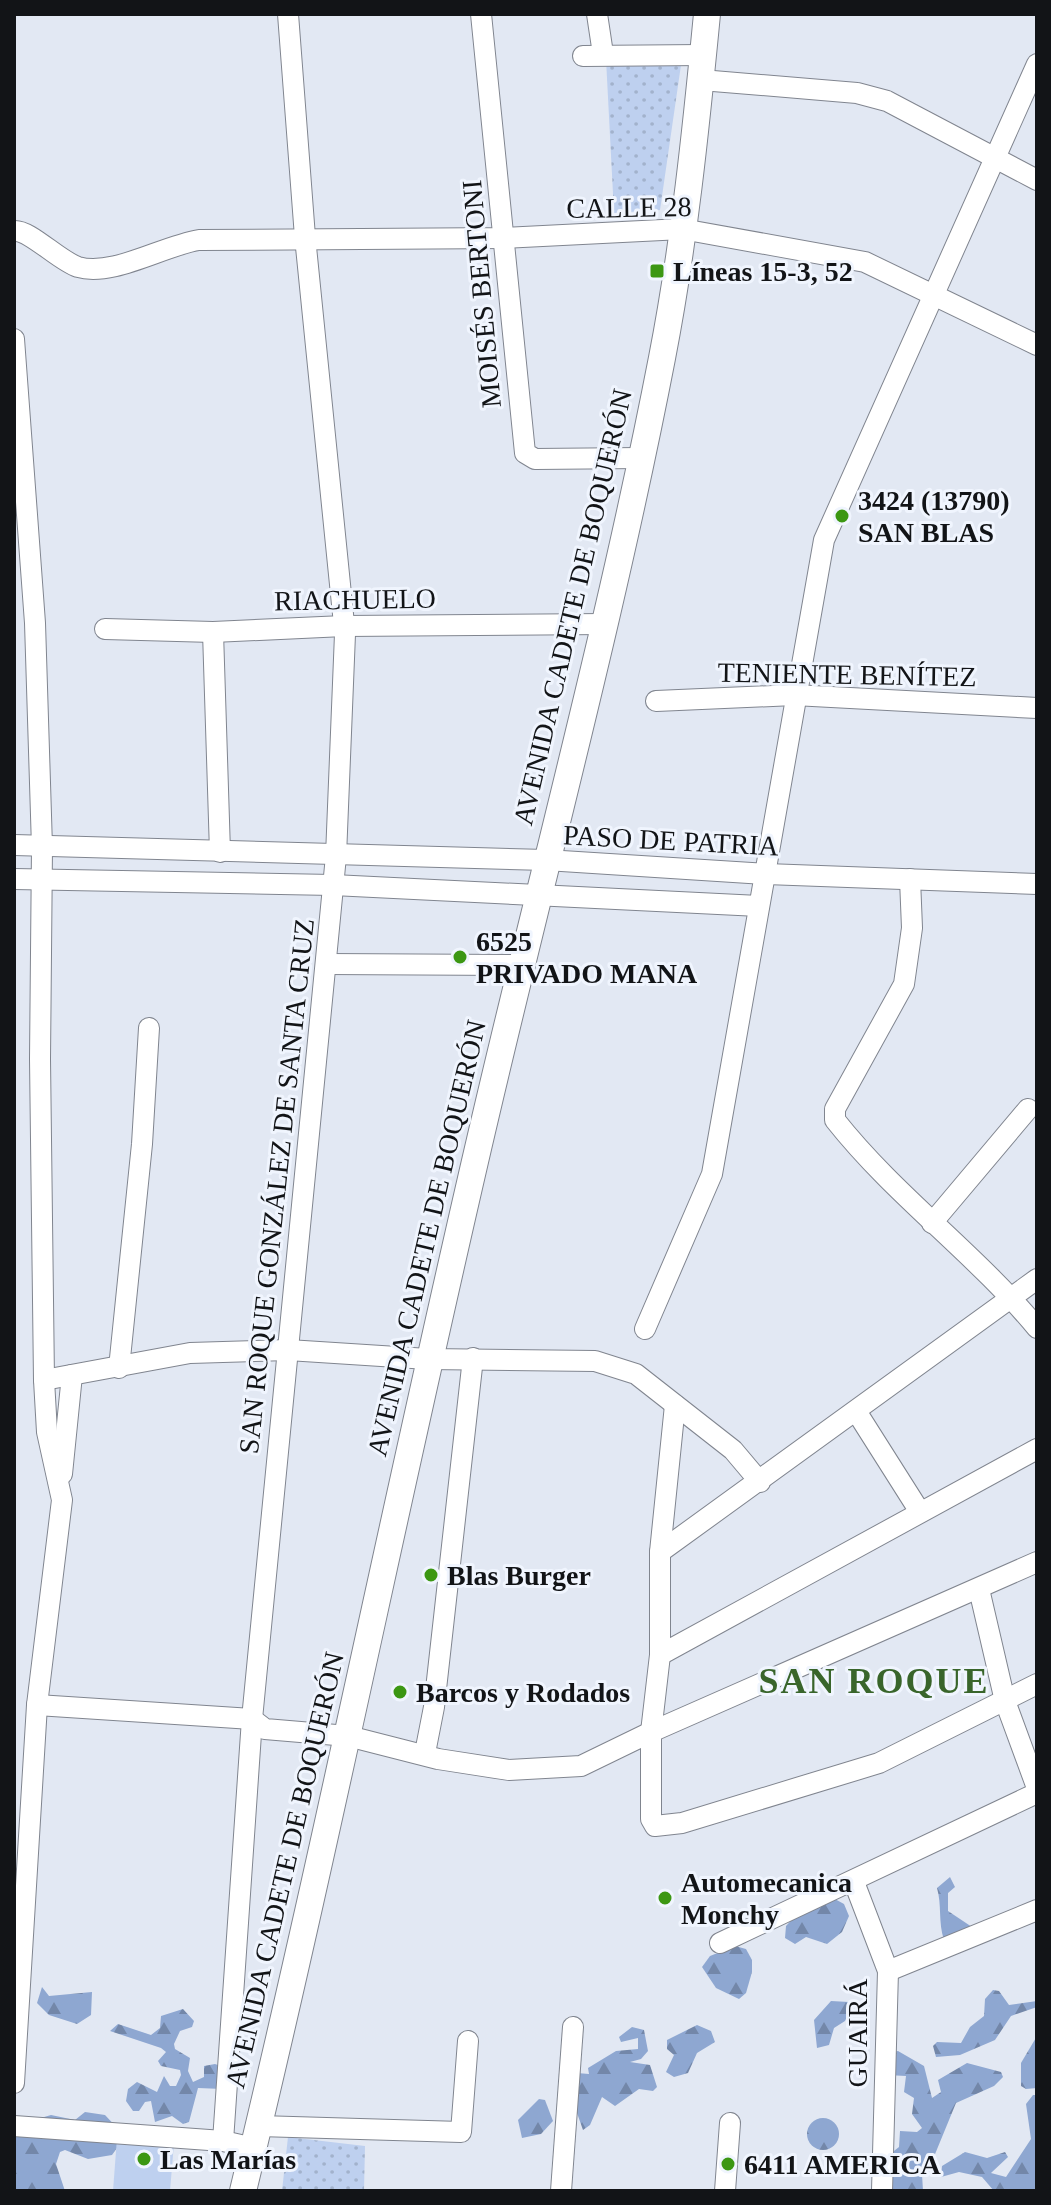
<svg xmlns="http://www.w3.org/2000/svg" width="1051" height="2205" font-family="Georgia,serif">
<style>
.forest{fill:url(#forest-firs)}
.park{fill:url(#park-dots)}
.pitch{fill:#bed0ef}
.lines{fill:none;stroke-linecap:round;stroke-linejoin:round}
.minor-casing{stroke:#80858f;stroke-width:22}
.major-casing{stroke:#80858f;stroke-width:28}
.minor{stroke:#fff;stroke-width:20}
.major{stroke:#fff;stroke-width:26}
.poi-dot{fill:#3c9713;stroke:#f0f5fe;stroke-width:3}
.labels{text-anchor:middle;stroke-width:6;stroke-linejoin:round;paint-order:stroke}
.street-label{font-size:28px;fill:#121417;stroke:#f0f5fe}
.poi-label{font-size:28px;font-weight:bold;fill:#121417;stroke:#f0f5fe;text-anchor:start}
.district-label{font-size:36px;font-weight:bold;letter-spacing:2px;fill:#39652b;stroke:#f0f5fe}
</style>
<defs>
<pattern id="forest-firs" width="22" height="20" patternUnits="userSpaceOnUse" patternTransform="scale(2)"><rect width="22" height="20" fill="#8ea7d1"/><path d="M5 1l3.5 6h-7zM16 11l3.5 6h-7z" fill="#7387a9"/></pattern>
<pattern id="park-dots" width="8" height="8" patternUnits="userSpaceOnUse" patternTransform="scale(2)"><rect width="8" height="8" fill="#bed0ef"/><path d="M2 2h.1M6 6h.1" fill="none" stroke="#a2b2cc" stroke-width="1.8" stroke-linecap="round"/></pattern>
</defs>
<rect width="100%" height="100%" fill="#e2e8f3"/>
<g class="forest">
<path d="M950,1877L955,1887L948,1893V1911L972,1927L944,1940C938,1922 942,1905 937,1888Z"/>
<polygon points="833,1898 844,1904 849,1916 842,1932 827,1944 806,1937 795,1944 785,1938 786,1926 799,1912"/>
<polygon points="735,1946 746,1949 752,1960 752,1972 746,1993 739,1999 716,1988 702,1967 710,1956"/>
<polygon points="42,1987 49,1996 92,1992 91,2015 77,2024 49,2015 37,2003"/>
<polygon points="993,1990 999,1991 1009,2005 1037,2001 1037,2007 1011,2016 995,2040 960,2055 936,2057 933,2046 937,2042 961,2043 970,2027 984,2016 985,1999"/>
<polygon points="831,2001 849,2002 852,2006 845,2021 834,2028 829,2045 817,2048 814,2020"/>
<polygon points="183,2009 194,2021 192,2027 180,2031 174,2044 175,2049 190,2058 188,2071 193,2082 204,2077 204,2066 215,2064 226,2068 222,2089 198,2088 189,2122 183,2124 172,2116 155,2122 151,2101 145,2102 139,2111 133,2111 126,2101 128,2089 137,2082 157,2092 164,2076 170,2086 176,2086 181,2075 180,2070 161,2066 158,2061 166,2052 161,2048 110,2031 118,2024 151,2035 160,2028 161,2016"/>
<polygon points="697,2025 711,2031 715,2042 697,2053 688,2073 674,2077 666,2072 674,2055 667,2049 667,2040"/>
<polygon points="632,2027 644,2030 648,2051 641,2059 630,2062 650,2065 657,2087 653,2091 639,2089 615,2106 602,2097 590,2125 583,2130 577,2113 571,2113 577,2073 589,2074 588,2068 616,2051 638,2049 638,2038 621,2042 619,2037"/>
<polygon points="1037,2036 1037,2088 1026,2089 1021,2086 1021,2063"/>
<polygon points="898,2051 924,2066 932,2098 941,2092 938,2080 967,2063 1001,2072 1003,2077 994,2086 956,2103 933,2159 932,2170 922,2174 923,2191 893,2191 893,2178 883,2170 885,2158 899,2147 900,2131 917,2132 922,2128 912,2114 914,2098 904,2092 906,2076 887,2075 892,2052"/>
<polygon points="1033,2095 1037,2095 1037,2191 994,2191 982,2177 959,2172 941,2177 942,2166 965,2152 987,2158 1005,2152 1008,2157 991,2173 1006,2177 1031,2139 1026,2104"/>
<polygon points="539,2099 545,2100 553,2121 541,2134 522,2138 518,2120"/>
<polygon points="85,2112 105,2115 121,2132 119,2145 112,2155 88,2159 65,2150 60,2152 56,2164 65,2191 14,2191 14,2116 27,2122 51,2115 75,2120"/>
<circle cx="823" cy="2134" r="16"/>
</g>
<g class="park">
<polygon points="682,58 660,210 614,213 606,59"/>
<polygon points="288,2137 365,2146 364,2191 282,2191"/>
</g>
<polygon class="pitch" points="117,2138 174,2143 170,2191 113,2191"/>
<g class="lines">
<g class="minor-casing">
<g id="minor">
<polyline points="481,14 525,453 535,459 640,458"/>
<polyline points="597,14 603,54"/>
<polyline points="583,56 703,55"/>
<polyline points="701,80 857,93 887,101 1037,180"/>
<path d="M14,231C29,229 59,261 78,267C113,277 162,246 199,240L505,238L682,229L865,262L1037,345"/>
<polyline points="14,339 35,623 42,847 40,1059 44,1380 47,1432 62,1500 37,1705 14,2083"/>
<polyline points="105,629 213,632 344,626 606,624"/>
<polyline points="213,632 220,852"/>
<polyline points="656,701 794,695 1037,708"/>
<polyline points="14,845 546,860 766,874 1037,884"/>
<polyline points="14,879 333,885 759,906"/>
<path d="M910,879L912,928L904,984L835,1109V1120C895,1196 976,1254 1037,1328"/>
<polyline points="326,964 521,965"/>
<polyline points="932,1223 1028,1109"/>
<polyline points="645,1329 712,1174 824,540 1037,64"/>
<polyline points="119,1368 142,1144 149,1028"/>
<polyline points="44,1380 190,1353 288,1350 428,1359 595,1361 636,1374 733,1450 760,1482"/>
<polyline points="675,1405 660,1552 660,1655 651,1732 651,1819 655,1826 682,1823 879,1763 1037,1684"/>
<polyline points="856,1411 920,1512"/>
<polyline points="62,1474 72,1375"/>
<polyline points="660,1552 1037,1279"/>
<polyline points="979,1589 1005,1701 1037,1788"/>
<polyline points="660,1655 1037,1449"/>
<polyline points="37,1705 252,1719 265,1729 348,1736 438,1759 509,1770 581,1766 651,1732 1037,1562"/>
<polyline points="425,1753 434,1707 473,1358"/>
<polyline points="854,1882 888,1971 882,2191"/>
<polyline points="720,1943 1037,1793"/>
<polyline points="888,1971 1037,1910"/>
<polyline points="14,2126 223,2141 254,2148"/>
<polyline points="259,2126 461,2132 468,2041"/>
<polyline points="223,2141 252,1719 336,856 345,634 305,237 288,14"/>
<polyline points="561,2191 573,2027"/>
<polyline points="725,2191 730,2123"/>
</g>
</g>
<g class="major-casing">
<path id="major" d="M243,2191C330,1832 402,1470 487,1110C546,859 613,611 662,358C684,245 696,128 707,14"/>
</g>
<use href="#minor" class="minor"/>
<use href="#major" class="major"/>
</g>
<g class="poi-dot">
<rect x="649" y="263" width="16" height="16" rx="4"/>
<circle cx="842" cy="516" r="8"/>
<circle cx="460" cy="957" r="8"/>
<circle cx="431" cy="1575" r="8"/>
<circle cx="400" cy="1692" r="8"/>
<circle cx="665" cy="1898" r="8"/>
<circle cx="144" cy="2159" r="8"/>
<circle cx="728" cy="2164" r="8"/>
</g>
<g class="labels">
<g class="street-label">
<text transform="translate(629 207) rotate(-1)" y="10">CALLE 28</text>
<text transform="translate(481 294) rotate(-95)" y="10">MOISÉS BERTONI</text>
<text transform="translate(355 599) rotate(-1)" y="10">RIACHUELO</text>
<text transform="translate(572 607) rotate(-77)" y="10">AVENIDA CADETE DE BOQUERÓN</text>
<text transform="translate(847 674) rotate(1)" y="10">TENIENTE BENÍTEZ</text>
<text transform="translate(671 840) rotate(3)" y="10">PASO DE PATRIA</text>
<text transform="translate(276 1186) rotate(-84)" y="10">SAN ROQUE GONZÁLEZ DE SANTA CRUZ</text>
<text transform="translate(426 1238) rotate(-77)" y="10">AVENIDA CADETE DE BOQUERÓN</text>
<text transform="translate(284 1870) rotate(-77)" y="10">AVENIDA CADETE DE BOQUERÓN</text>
<text transform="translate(857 2033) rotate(-90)" y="10">GUAIRÁ</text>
</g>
<g class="poi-label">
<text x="673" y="281">Líneas 15-3, 52</text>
<text x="858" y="510">3424 (13790)<tspan x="858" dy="32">SAN BLAS</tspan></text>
<text x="476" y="951">6525<tspan x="476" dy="32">PRIVADO MANA</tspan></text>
<text x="447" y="1585">Blas Burger</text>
<text x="416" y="1702">Barcos y Rodados</text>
<text x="681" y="1892">Automecanica<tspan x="681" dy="32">Monchy</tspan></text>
<text x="160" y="2169">Las Marías</text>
<text x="744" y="2174">6411 AMERICA</text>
</g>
<g class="district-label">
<text x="874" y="1693">SAN ROQUE</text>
</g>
</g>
<rect width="1051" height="2205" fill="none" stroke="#121417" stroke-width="32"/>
</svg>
